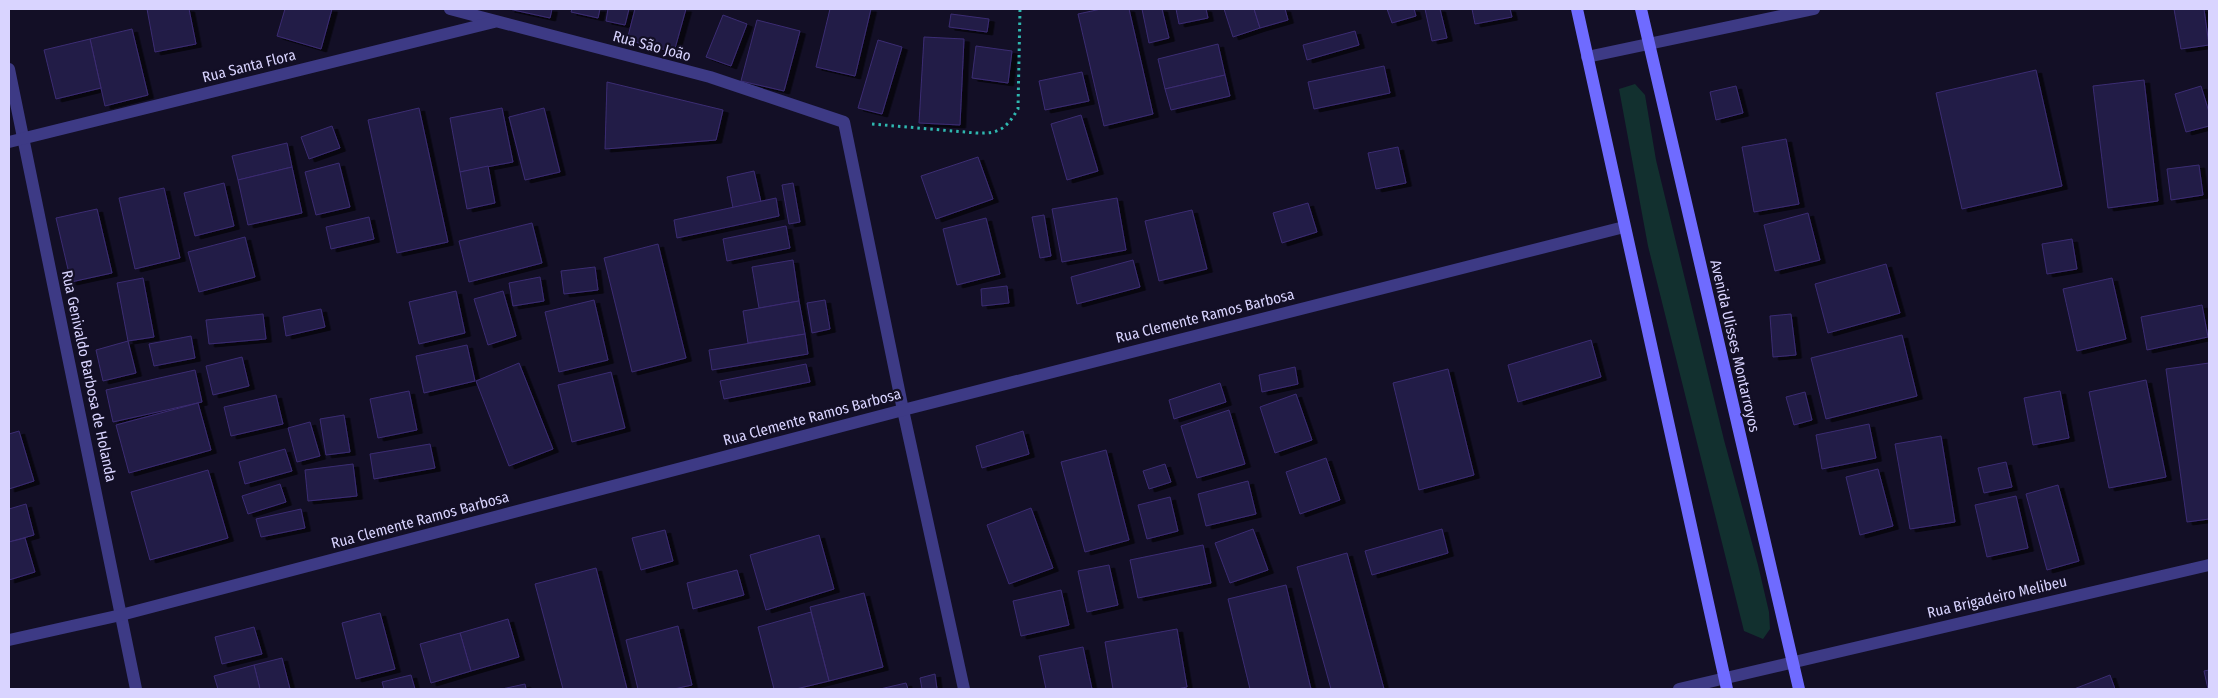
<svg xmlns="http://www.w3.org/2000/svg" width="2218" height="698" font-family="'Fira Sans Condensed',sans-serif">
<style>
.green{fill:#12302f}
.building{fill:#241b47;stroke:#3b2d73;filter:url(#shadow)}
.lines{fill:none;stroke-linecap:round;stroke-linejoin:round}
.path{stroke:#2fb8b0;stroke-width:3;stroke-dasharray:2.5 4;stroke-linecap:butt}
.minor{stroke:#3d3a85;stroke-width:12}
.secondary{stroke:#6f6bff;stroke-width:12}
.labels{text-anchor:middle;stroke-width:4.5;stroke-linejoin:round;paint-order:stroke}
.street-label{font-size:15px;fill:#d9d4ff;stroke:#130f26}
</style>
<defs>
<filter id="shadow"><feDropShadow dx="5.5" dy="3" stdDeviation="0" flood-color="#0009"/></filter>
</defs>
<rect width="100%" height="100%" fill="#130f26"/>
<polygon class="green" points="1635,84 1645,95 1656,160 1724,440 1758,565 1769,612 1770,629 1763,639 1744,631 1648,246 1619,89"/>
<g class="building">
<polygon points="147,9 189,9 196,44 155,52"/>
<polygon points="285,9 332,9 321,49 277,36"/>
<polygon points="509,9 552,9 550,18"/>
<polygon points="572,9 600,9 598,18 571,12"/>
<polygon points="608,9 629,9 625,25 606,21"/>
<polygon points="635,9 686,9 674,52 627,40"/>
<polygon points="830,9 871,9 855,76 816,67"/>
<polygon points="1101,9 1129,9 1153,114 1104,126 1078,14"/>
<polygon points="1142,9 1162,9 1169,38 1149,43"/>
<polygon points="1176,9 1206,9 1208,18 1179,24"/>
<polygon points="1224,9 1254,9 1260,28 1233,37"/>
<polygon points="1254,9 1285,9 1288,20 1260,28"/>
<polygon points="1387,9 1414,9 1416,16 1392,23"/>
<polygon points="1425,9 1440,9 1447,38 1432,41"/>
<polygon points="1472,9 1510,9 1512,17 1475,24"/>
<polygon points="2174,9 2204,9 2209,45 2181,49"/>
<polygon points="951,14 989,19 987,32 949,27"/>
<polygon points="723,15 747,24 731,66 706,57"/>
<polygon points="757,20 800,31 784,91 741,81"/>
<polygon points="132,29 148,95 105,106 90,39"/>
<polygon points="1355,31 1359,45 1307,60 1303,45"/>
<polygon points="924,37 964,39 960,125 919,123"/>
<polygon points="90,39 101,88 56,99 44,50"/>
<polygon points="878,40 902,47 882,114 858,108"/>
<polygon points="1218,44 1225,75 1165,89 1158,59"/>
<polygon points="976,46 1012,51 1008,83 972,78"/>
<polygon points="1384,66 1390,93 1314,109 1308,82"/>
<polygon points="2036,70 2062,186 1962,209 1936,93"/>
<polygon points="1082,72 1089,101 1045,110 1039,81"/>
<polygon points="1225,75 1230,96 1171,110 1165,89"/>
<polygon points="2144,80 2158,201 2108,208 2093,86"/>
<polygon points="607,82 723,110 716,140 605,149"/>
<polygon points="1736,86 1743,113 1716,120 1710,92"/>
<polygon points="2201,86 2209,112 2209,126 2186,132 2175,94"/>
<polygon points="419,108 448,242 397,253 368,120"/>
<polygon points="502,108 513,162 460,172 450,118"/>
<polygon points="544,108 560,172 525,180 509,117"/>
<polygon points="1081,115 1098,171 1067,180 1051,124"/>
<polygon points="332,126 340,148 309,159 301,137"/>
<polygon points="1786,139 1799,204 1754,212 1742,147"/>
<polygon points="287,143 292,167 238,180 232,156"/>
<polygon points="1398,147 1406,183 1376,189 1368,153"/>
<polygon points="978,157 993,199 936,219 921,176"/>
<polygon points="339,163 350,207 316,215 305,172"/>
<polygon points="2199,165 2203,195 2171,200 2167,169"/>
<polygon points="488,166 495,203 467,209 460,172"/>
<polygon points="292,167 302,213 248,225 238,180"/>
<polygon points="754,171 761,202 733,208 727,177"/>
<polygon points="224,183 234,226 195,236 184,193"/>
<polygon points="793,183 800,222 789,224 782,185"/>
<polygon points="164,188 180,258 135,269 119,198"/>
<polygon points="776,198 779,216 677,238 674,220"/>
<polygon points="1117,198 1126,250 1062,262 1052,209"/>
<polygon points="1308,203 1317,232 1282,243 1273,213"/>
<polygon points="97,209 112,273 71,282 56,218"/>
<polygon points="1192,210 1207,269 1159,281 1145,221"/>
<polygon points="1808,213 1820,260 1775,271 1764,225"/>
<polygon points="1044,215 1051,256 1040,258 1032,217"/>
<polygon points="369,217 374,239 331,249 326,227"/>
<polygon points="986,218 1000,274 957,285 943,229"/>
<polygon points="532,223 542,263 469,282 459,241"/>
<polygon points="786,226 790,248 727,261 723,239"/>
<polygon points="245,237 255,277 199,292 188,252"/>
<polygon points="2072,239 2077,269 2047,274 2042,244"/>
<polygon points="658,244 686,358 632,372 604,258"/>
<polygon points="793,260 799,301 759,308 752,267"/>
<polygon points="1133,260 1140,287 1077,304 1071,277"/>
<polygon points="1886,264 1900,313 1828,333 1815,284"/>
<polygon points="595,267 598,290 564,294 561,271"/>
<polygon points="540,277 544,301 513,306 509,283"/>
<polygon points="143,278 154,337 128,341 117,283"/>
<polygon points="2112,278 2126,339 2077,351 2063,289"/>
<polygon points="1007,286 1009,303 982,306 981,289"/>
<polygon points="456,291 465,333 419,344 409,302"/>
<polygon points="503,291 516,336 488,345 474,299"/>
<polygon points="594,300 608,360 559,372 545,312"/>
<polygon points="825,300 830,329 812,333 807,303"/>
<polygon points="799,301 805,334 748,343 743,311"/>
<polygon points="2202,305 2208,337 2147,350 2141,317"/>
<polygon points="321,309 325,327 286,336 283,317"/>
<polygon points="263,314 266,339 209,344 206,320"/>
<polygon points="1791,314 1796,355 1773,357 1770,316"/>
<polygon points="805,334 808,354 712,370 709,350"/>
<polygon points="1902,335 1917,396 1826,419 1811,358"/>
<polygon points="191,336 195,358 154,366 149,344"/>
<polygon points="1591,340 1601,377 1518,402 1508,365"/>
<polygon points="128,341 136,373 103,381 96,350"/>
<polygon points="467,345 475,381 424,393 416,356"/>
<polygon points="242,357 249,386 213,395 206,366"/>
<polygon points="519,363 553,449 509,466 476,381"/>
<polygon points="2209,363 2209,519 2187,522 2166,369"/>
<polygon points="806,364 810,382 724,399 720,381"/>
<polygon points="1295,367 1298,384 1262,392 1259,375"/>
<polygon points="1448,369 1474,475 1419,490 1393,383"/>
<polygon points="195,370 202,402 113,422 106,390"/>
<polygon points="611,372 625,428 572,442 558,385"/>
<polygon points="2146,380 2166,477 2109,488 2089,392"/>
<polygon points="1220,383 1226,402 1174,419 1169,400"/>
<polygon points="409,391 417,430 378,438 370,399"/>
<polygon points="2060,391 2069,438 2033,445 2024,398"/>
<polygon points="1805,392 1812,420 1794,425 1786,397"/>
<polygon points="1296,394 1312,440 1275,453 1260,407"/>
<polygon points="276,395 283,424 231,436 224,407"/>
<polygon points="198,403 211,450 129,473 116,425"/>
<polygon points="1229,410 1245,464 1197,478 1181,426"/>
<polygon points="344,415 350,452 326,455 320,419"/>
<polygon points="310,422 320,456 297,462 288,428"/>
<polygon points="1869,424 1876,458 1822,469 1816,435"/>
<polygon points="19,431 34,481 9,489 9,434"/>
<polygon points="1023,431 1029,454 982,468 976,446"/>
<polygon points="1941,436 1955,522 1910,529 1895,444"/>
<polygon points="430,444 435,468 374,479 370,454"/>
<polygon points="285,449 292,471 245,484 239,462"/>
<polygon points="1106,450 1129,540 1085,552 1061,462"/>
<polygon points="1326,458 1340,500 1300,514 1286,472"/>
<polygon points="2006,462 2012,487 1984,493 1978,468"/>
<polygon points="353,464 357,496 308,501 305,470"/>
<polygon points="1165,464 1171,482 1149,489 1143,471"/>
<polygon points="1878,469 1893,526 1860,535 1846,477"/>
<polygon points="208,470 228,538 150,560 131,492"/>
<polygon points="1248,481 1256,514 1206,526 1198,494"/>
<polygon points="280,484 286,502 248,514 242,496"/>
<polygon points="2058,485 2079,561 2047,570 2026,494"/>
<polygon points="2016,496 2028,548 1987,557 1975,505"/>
<polygon points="1170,497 1178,531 1147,539 1138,505"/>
<polygon points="26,504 34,535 9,542 9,509"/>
<polygon points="1031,508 1053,568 1009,584 987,525"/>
<polygon points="301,509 305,528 261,537 256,519"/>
<polygon points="1253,529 1268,570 1230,583 1215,543"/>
<polygon points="1442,529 1448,553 1372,575 1365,551"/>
<polygon points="665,530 673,561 641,570 632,538"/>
<polygon points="819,535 834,589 766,610 750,555"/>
<polygon points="25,538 35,572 9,580 9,542"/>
<polygon points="1203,545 1211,583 1138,598 1130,560"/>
<polygon points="1347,553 1384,689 1331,689 1297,567"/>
<polygon points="1109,565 1118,605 1087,612 1078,571"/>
<polygon points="596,568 627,689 563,689 535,584"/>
<polygon points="737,570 744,595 693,609 687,583"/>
<polygon points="1286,585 1311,689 1250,689 1228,599"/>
<polygon points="1061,590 1069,625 1021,636 1013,601"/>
<polygon points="864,593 883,667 829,681 810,607"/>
<polygon points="811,612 829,681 796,689 774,689 758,627"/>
<polygon points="380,613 395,669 356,679 342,623"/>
<polygon points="508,619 519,657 471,671 460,633"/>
<polygon points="678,626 692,685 674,689 638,689 626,640"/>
<polygon points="254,627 262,654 222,664 215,637"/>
<polygon points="1177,629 1187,687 1177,689 1113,689 1105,642"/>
<polygon points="460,633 471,671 431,683 420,644"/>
<polygon points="1083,647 1092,689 1046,689 1039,656"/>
<polygon points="282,658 290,689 260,689 254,665"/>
<polygon points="254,665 260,689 218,689 214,676"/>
<polygon points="2209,670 2209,689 2208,689 2204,671"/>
<polygon points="935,674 937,689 922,689 920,678"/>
<polygon points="411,675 415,689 384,689 382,682"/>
<polygon points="2110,675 2115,689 2074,689"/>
<polygon points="906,683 908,689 880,689"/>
<polygon points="525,684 526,689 502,689"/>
</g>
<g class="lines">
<path class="path" d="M872,124L976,133C999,134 1006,129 1018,109L1020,9"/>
<g class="minor">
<polyline points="450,9 710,77 844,122 903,410 964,689"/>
<polyline points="1587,57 1814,9"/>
<polyline points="9,69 136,689"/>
<polyline points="9,142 494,22"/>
<polyline points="9,640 121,615 903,410 1624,227"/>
<polyline points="1679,689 2209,565"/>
</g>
<g class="secondary">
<polyline points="1577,9 1727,689"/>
<polyline points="1641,9 1799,689"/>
</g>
</g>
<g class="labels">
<g class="street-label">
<text transform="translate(652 46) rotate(15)" y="5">Rua São João</text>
<text transform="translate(249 66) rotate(-14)" y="5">Rua Santa Flora</text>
<text transform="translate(1205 316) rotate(-14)" y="5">Rua Clemente Ramos Barbosa</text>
<text transform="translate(1735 346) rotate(77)" y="5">Avenida Ulisses Montarroyos</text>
<text transform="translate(89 376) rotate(78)" y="5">Rua Genivaldo Barbosa de Holanda</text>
<text transform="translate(812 417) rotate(-15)" y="5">Rua Clemente Ramos Barbosa</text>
<text transform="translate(420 520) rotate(-15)" y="5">Rua Clemente Ramos Barbosa</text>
<text transform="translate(1997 597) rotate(-13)" y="5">Rua Brigadeiro Melibeu</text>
</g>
</g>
<rect width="2218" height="698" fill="none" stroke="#d9d4ff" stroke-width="20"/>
</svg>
